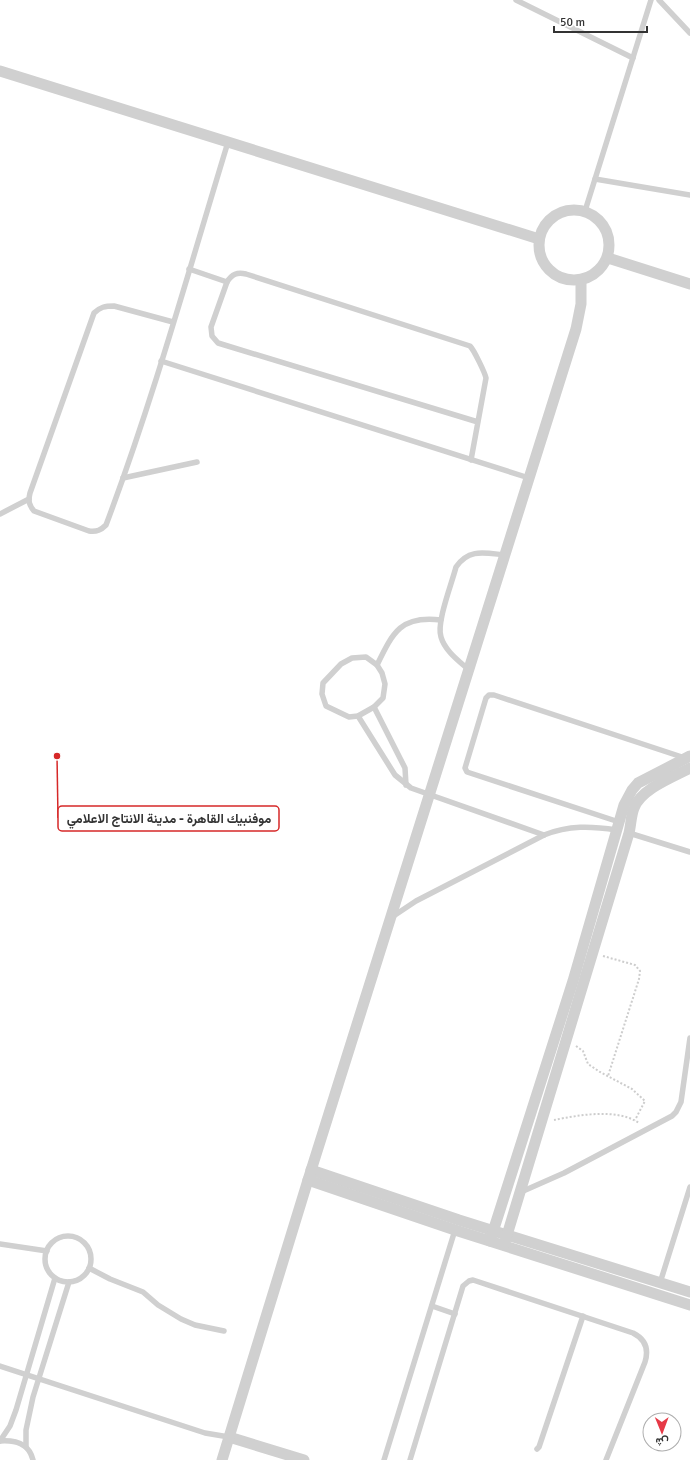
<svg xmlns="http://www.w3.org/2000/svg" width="690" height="1460" font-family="Signika,Vazirmatn,sans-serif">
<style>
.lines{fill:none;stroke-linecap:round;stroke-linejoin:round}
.path{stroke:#cdcdcd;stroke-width:2;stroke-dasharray:2 2;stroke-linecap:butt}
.lane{stroke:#d0d0d0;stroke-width:5.5}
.street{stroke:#d0d0d0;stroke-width:11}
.leader{fill:none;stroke:#d62828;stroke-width:1.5}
.callout-dot{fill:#d62828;stroke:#fff;stroke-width:1.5}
.callout{fill:#fff;stroke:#d62828;stroke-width:1.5}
.callout-label{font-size:13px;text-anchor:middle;font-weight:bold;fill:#333}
</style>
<rect width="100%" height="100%" fill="#fff"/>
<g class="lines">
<g class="path">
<polyline points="603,956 635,965 640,971 639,979 608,1076"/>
<polyline points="576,1046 583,1051 588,1064 600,1072 632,1089 645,1101 635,1120"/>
<path d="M554,1120C579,1115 617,1108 639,1123"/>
</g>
<g class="lane">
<polyline points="516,0 633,58"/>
<polyline points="659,0 690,33"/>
<polyline points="595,179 690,195"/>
<polyline points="585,211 651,0"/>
<polyline points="189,269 227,282"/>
<path d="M173,322L114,306C105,306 100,307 94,313L30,493C28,501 29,505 34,511L89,531C97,532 101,530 106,525C153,400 189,270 228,142"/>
<polyline points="161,361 529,478"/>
<path d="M471,460L486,378C485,373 474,350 470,346L246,274C237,272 232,274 227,282L211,327L212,336L218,343L478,422"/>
<polyline points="123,478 197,462"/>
<polyline points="0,514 29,499"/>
<polygon points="366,657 377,665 382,673 385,684 383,698 374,707 358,716 349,717 326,706 322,694 323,683 341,664 352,658"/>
<path d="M377,665C393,632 401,615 441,620"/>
<path d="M469,670C459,661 445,651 441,637C436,623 452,583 456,567C469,548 485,553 505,555"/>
<polyline points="374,707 405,768 406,785"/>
<polyline points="358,716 395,775 411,788 544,835"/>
<polyline points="619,822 467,772 465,768 486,698 489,695 494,695 685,758"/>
<polyline points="629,833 690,852"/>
<path d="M392,917L416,901L544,835C569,825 591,826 617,830"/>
<polyline points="521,1192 564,1173 672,1116 676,1112 681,1102 690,1038"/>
<circle cx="68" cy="1259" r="23"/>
<polyline points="0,1244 47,1251"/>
<polyline points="89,1268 110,1279 143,1292 158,1305 181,1319 195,1325 224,1331"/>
<polyline points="660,1283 690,1187"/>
<polyline points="432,1306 455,1314"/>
<polyline points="0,1366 205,1433 229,1437"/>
<polyline points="0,1441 10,1426 16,1410 55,1278"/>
<path d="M0,1441C15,1440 29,1443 33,1460"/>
<polyline points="26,1447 26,1430 33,1397 69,1282"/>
<polyline points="537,1449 539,1447 583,1316"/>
<polyline points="384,1460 455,1230"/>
<path d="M410,1460L463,1286L469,1281L473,1280L633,1333C645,1339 649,1349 645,1362L606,1460"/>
</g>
<g class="street">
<polyline points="0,71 539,239"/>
<circle cx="574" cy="245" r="35"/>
<polyline points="608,258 690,284"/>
<polyline points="311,1170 459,1220 690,1292"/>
<polyline points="308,1180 455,1230 690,1305"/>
<polyline points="490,1241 573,981 624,805 632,790 638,783 690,756"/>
<path d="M504,1245L629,833C631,825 631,815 634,808C641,789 673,777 690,768"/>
<polyline points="229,1437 304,1460"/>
<polyline points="222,1460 308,1180 576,329 581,304 581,280"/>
</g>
</g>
<path class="leader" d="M57 756L58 818"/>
<circle class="callout-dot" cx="57" cy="756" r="4"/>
<rect class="callout" x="58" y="806" width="221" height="25" rx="4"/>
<g class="callout-label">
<text x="169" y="823">موفنبيك القاهرة - مدينة الانتاج الاعلامي</text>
</g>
<g transform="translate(662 1432) rotate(179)"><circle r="19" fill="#ffffff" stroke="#adadad"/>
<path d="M0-3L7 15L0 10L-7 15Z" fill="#e63946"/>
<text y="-6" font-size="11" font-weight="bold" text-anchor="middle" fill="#333333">ش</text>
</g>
<path d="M554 26v6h93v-6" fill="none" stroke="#333333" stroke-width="2"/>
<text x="560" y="26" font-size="12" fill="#333333" stroke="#ffffff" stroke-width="3" paint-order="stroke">50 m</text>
</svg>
